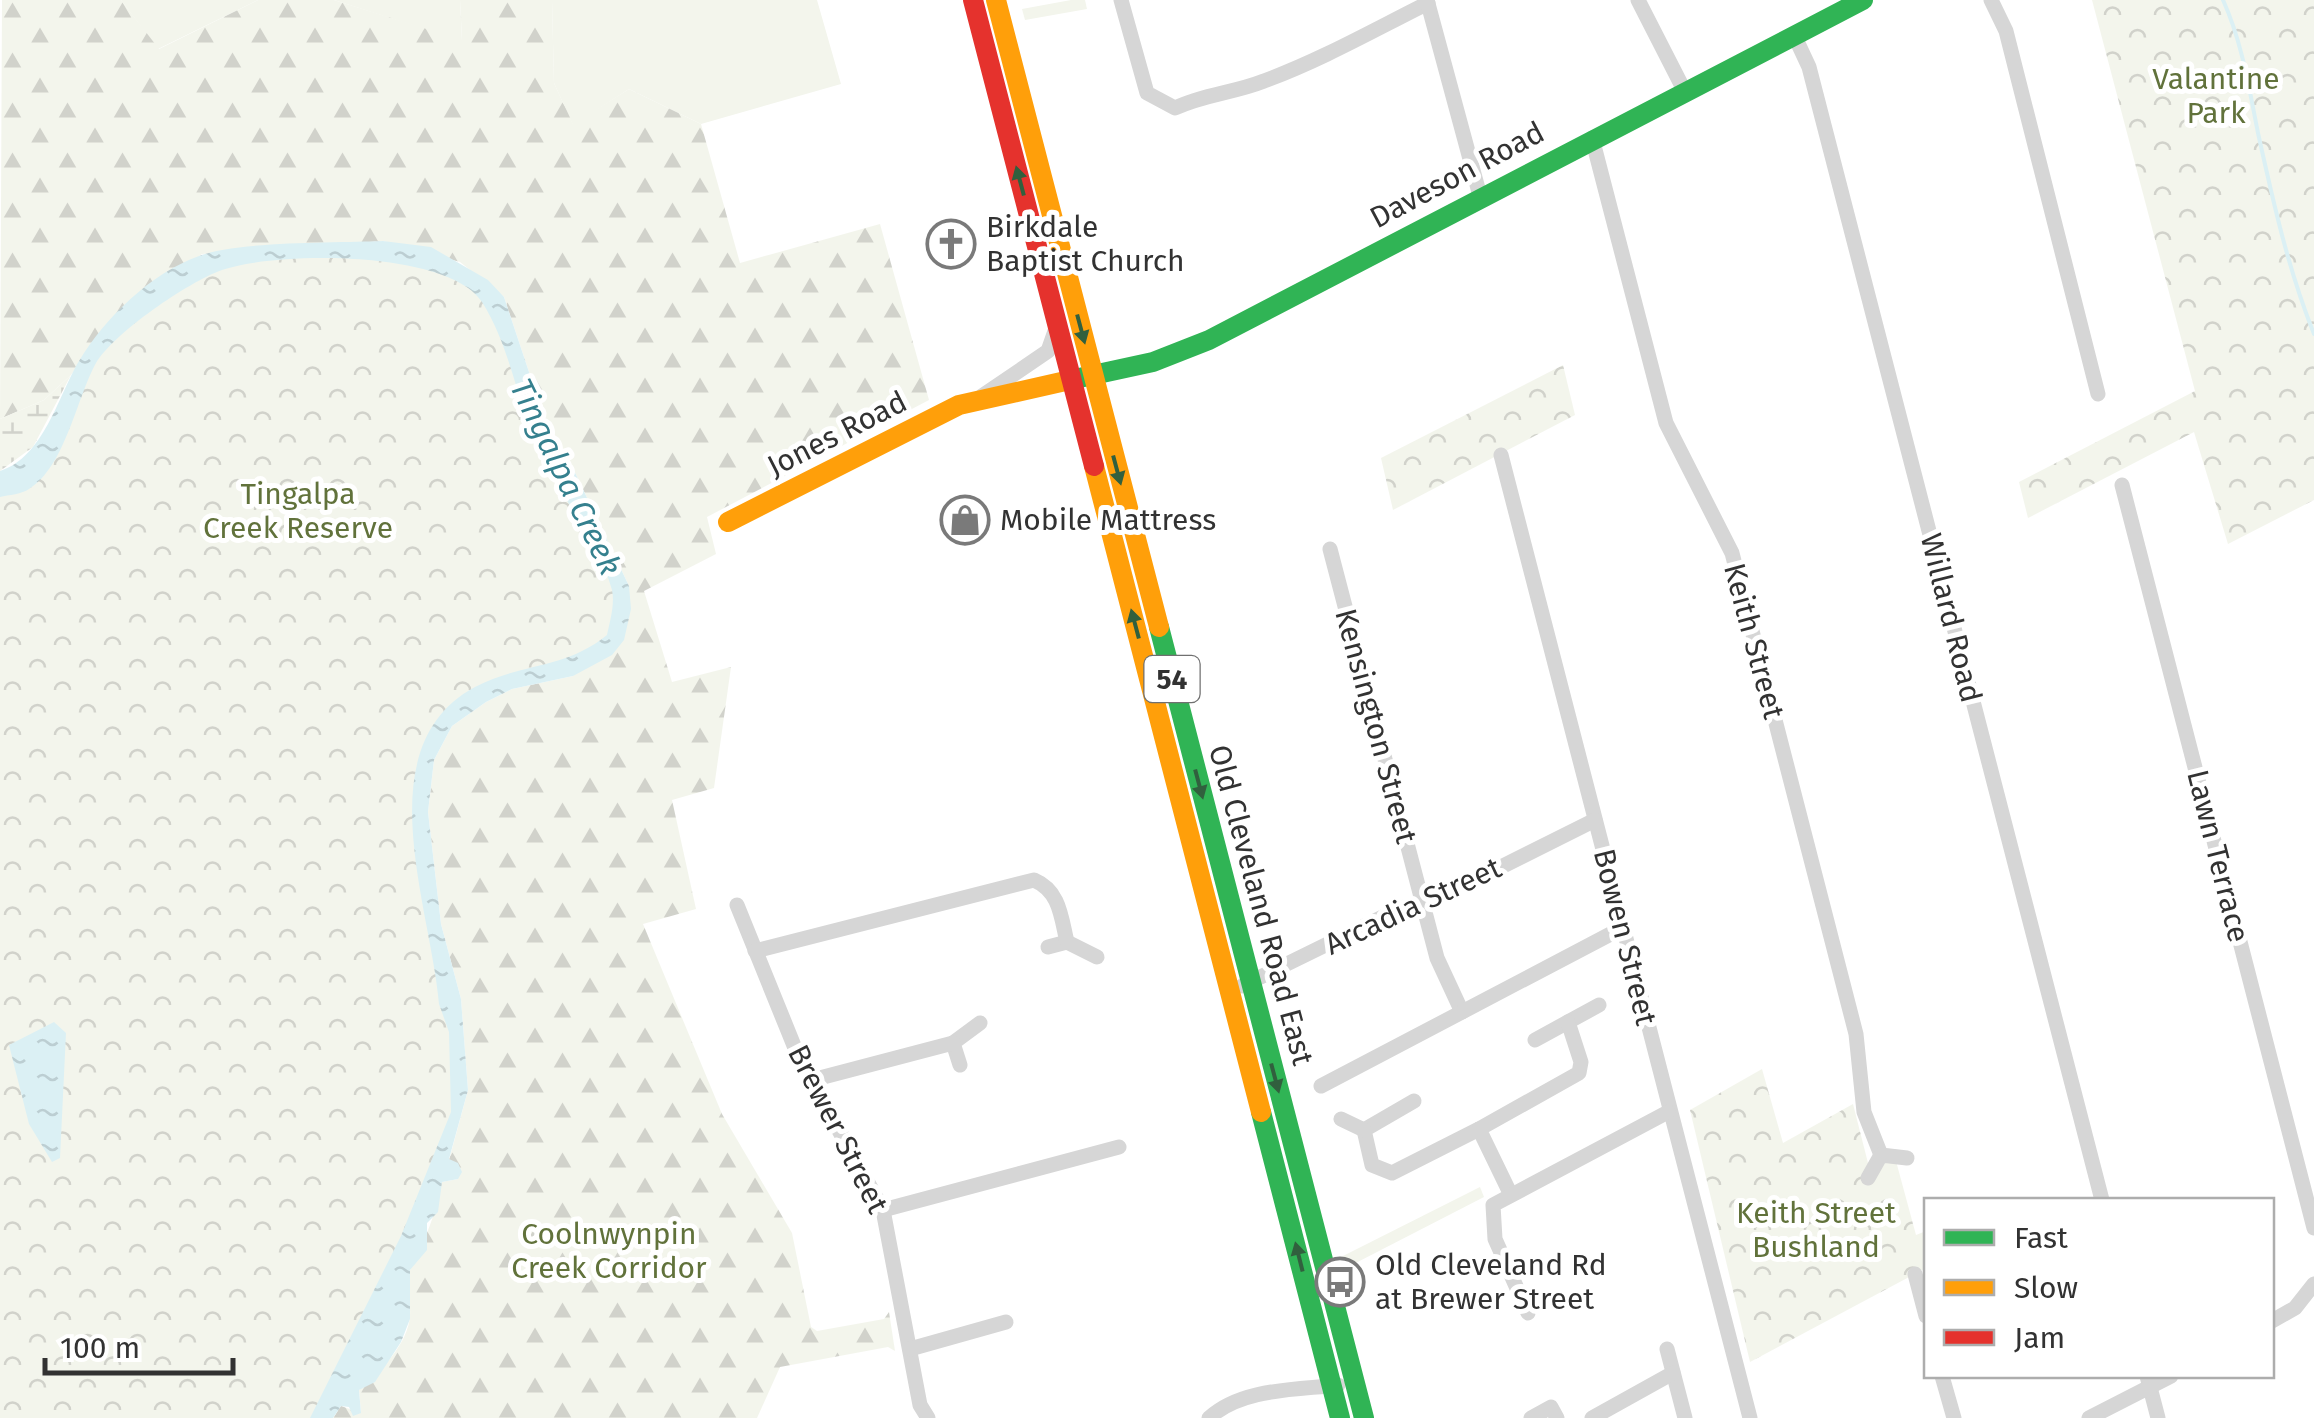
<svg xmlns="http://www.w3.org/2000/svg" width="2314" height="1418" font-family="'Fira Sans',sans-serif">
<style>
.grass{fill:#f3f5ec}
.forest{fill:url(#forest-firs)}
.wetland{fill:url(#wetland-marsh)}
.park{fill:url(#park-crowns)}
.water{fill:url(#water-ripples)}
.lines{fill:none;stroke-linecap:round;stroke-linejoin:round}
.stream{stroke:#dbf0f4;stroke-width:4}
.street{stroke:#d6d6d6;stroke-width:15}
.fast{stroke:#30b455;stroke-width:20}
.slow{stroke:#ff9f0a;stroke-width:20}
.jam{stroke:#e5322d;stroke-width:20}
.oneway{fill:#31603e}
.labels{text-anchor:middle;stroke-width:10;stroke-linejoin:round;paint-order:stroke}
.shield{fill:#fff;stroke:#707070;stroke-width:2.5}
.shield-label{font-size:28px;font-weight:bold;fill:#323232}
.park-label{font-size:30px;fill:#61723b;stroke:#fff}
.street-label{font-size:30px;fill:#323232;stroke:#fff}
.poi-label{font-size:30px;fill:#323232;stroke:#fff;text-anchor:start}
.water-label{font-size:32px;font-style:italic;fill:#35808e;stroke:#fff}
</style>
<defs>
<pattern id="forest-firs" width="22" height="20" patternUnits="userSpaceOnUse" patternTransform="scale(2.5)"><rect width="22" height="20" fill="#f3f5ec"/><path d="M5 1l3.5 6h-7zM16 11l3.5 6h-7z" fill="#d1d2cb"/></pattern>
<pattern id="wetland-marsh" width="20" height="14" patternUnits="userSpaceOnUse" patternTransform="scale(2.5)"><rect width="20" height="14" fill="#f3f5ec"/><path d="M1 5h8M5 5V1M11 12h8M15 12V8" fill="none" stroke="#d1d2cb"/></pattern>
<pattern id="park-crowns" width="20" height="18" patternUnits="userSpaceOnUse" patternTransform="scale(2.5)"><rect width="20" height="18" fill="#f3f5ec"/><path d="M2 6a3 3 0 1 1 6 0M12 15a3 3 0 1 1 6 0" fill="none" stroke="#d1d2cb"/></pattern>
<pattern id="water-ripples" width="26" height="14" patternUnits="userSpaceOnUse" patternTransform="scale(2.5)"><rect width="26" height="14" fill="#dbf0f4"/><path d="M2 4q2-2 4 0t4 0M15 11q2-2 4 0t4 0" fill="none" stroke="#bcced2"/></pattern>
</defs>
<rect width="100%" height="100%" fill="#fff"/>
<g class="grass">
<polygon points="121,0 258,0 158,49"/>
<polygon points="334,0 460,0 462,41"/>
<polygon points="552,0 817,0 841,84 701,124 629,89 573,125 554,83"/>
<polygon points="1071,0 1085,0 1087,9 1025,20 1022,9"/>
<polygon points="1480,1187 1484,1197 1344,1269 1341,1257"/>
</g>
<path class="forest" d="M2,0H121L159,49L258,0H334L462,40L460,0H552L554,83L573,124L629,89L701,124L740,263L880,224L929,400L707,517L716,554L644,591L672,682L731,667L714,788L672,800L696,909L643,924L722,1114L792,1233L811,1327L817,1331L884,1319L889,1312L895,1351L888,1347L780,1367L757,1418H333L341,1406L361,1413L359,1390C379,1373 409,1343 410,1315C411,1300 404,1283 411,1268C425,1241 436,1213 442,1182L458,1179L449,1160L468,1090L461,999L441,924L428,812L434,760L452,726L486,702L512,689L573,676L629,586L570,462L546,423L504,297L460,262L383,241L202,254L102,334L71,375L44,400L0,419Z"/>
<polygon class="wetland" points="71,375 33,447 0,471 0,419 44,400"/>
<g class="park">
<polygon points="2092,0 2314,0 2314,500 2228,544 2194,432 2028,518 2019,482 2195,391"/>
<polygon points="392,251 486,293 623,594 616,637 586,661 500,684 448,717 427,754 421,810 459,1107 323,1418 0,1418 0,479 25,470 86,361 114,335 224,260"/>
<polygon points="1563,365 1575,415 1393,510 1381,458"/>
<polygon points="1762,1069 1783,1143 1853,1104 1868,1163 1893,1150 1916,1235 1926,1231 1926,1268 1750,1362 1690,1110"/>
</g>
<g class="water">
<path d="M383,241L431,247L488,280L504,297L546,423L570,462L629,586L631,609L624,640L612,655L573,676L512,689L486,702L452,726L434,760L428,812L441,924L461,999L468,1090L449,1159L458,1163L462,1172L458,1179L442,1182L438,1212L427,1223V1250L410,1270V1319L401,1342L375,1382L359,1390L361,1413L353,1416L349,1407L341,1406L333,1418H310L401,1236L451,1112L449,1032L439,1004C431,907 365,746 475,687C523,662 564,670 607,635C610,621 615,604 612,590C600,546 566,503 545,463C518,412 513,351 482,302C448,250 276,251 222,270C188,282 114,333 96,363C77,397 65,467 29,489C22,494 9,495 0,497V471C44,457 58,396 79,361C105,318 151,273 199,256C237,241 338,243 383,241Z"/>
<polygon points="54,1022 66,1033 60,1158 52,1162 29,1124 9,1045"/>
</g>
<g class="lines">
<path class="stream" d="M2223,0C2242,42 2249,88 2258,133C2273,201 2288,269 2314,334"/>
<g class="street">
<path d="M1121,0L1147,93L1175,108C1205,94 1234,93 1264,81C1321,60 1374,30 1428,3"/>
<polyline points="1427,0 1480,196"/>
<polyline points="1638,0 1684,90"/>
<polyline points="1991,0 2006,31 2098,394"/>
<polyline points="1795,37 1809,67 2102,1200"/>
<polyline points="1592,138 1666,423 1732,553 1856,1034 1864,1112 1881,1155"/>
<polyline points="982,396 1048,351 1055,331"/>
<polyline points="1501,455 1750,1418"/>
<polyline points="2122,485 2314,1228"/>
<polyline points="1330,549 1437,958 1462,1012"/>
<polyline points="737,905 799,1058 883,1210 920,1405 928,1418"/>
<polyline points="1048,947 1067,942 1097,957"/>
<path d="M755,951L1034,880C1060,891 1061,917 1067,942"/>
<polyline points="1242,986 1401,908 1441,897 1595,820"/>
<polyline points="1535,1040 1599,1005"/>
<polyline points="960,1065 953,1043 980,1023"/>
<polyline points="812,1080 953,1043"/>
<polyline points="1321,1086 1622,928"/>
<polyline points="1414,1101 1364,1130 1372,1165 1392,1173 1479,1129"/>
<polyline points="1341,1119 1364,1130"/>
<polyline points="1868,1178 1881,1155 1907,1158"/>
<polyline points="1510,1193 1479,1129 1579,1073 1581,1062 1568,1022"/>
<polyline points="883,1210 1119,1147"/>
<polyline points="1915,1274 1926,1316"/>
<polyline points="1528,1313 1495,1239 1493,1205 1668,1112"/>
<polyline points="2272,1321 2295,1308 2314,1284"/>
<polyline points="910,1349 1006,1322"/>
<polyline points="1667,1349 1685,1418"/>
<polyline points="1942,1376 1954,1418"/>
<polyline points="2147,1376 2158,1418"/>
<path d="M1209,1418C1242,1388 1296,1390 1338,1385"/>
<polyline points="1531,1418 1551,1407 1557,1418"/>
<polyline points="1592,1418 1673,1373"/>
<polyline points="2089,1418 2171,1376"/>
</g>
<g class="fast">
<polyline points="1070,380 1153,362 1209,340 1863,0"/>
<polyline points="1159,627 1364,1418"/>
<polyline points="1261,1112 1340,1418"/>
</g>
<g class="slow">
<polyline points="996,0 1159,627"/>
<polyline points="1094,466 1261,1112"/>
<polyline points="728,522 959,405 1070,380"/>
</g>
<polyline class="jam" points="973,0 1094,466"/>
</g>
<defs><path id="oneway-solid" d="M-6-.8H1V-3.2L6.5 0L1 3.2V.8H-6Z" transform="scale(2.5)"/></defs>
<g class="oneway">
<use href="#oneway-solid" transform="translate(1020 181) rotate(-105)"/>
<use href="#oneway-solid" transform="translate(1081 329) rotate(75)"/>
<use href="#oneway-solid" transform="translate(1117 470) rotate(75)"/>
<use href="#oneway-solid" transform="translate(1135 624) rotate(-105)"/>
<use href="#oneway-solid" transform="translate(1199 784) rotate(75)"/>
<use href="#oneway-solid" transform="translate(1275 1078) rotate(75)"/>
<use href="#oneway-solid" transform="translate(1299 1257) rotate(-104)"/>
</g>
<defs>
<g id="church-ring" transform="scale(2.5)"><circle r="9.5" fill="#fff" stroke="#7a7a7a" stroke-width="1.5"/><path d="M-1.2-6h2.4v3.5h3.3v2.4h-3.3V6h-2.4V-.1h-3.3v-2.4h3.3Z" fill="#7a7a7a"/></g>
<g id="shop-ring" transform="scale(2.5)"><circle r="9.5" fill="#fff" stroke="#7a7a7a" stroke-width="1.5"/><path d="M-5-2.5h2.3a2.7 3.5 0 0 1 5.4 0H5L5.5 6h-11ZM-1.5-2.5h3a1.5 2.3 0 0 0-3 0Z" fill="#7a7a7a"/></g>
<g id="bus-ring" transform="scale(2.5)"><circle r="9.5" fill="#fff" stroke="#7a7a7a" stroke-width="1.5"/><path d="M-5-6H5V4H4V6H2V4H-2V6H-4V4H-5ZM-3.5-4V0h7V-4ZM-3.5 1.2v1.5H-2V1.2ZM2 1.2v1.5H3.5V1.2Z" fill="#7a7a7a"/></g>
</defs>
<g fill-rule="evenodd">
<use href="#church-ring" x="951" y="244"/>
<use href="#shop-ring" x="965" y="520"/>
<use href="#bus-ring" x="1340" y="1282"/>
</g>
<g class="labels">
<rect class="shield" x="1144.5" y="656" width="55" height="46" rx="8"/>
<g class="shield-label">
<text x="1172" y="689">54</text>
</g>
<g class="park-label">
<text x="2216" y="89">Valantine<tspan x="2216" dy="34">Park</tspan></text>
<text x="298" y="504">Tingalpa<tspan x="298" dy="34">Creek Reserve</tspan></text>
<text x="1816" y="1223">Keith Street<tspan x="1816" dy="34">Bushland</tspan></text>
<text x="609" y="1244">Coolnwynpin<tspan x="609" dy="34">Creek Corridor</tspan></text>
</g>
<g class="street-label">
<text transform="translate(1457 175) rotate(-28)" y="10">Daveson Road</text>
<text transform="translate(837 434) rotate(-27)" y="10">Jones Road</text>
<text transform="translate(1951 618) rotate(76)" y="10">Willard Road</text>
<text transform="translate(1754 641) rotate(75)" y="10">Keith Street</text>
<text transform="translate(1376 726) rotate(75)" y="10">Kensington Street</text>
<text transform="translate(2218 856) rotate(76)" y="10">Lawn Terrace</text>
<text transform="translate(1261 905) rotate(75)" y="10">Old Cleveland Road East</text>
<text transform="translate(1413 906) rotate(-25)" y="10">Arcadia Street</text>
<text transform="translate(1625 937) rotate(76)" y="10">Bowen Street</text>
<text transform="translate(838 1129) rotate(63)" y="10">Brewer Street</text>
</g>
<g class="poi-label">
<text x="986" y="237">Birkdale<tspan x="986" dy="34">Baptist Church</tspan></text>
<text x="1000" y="530">Mobile Mattress</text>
<text x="1375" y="1275">Old Cleveland Rd<tspan x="1375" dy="34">at Brewer Street</tspan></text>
</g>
<g class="water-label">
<text transform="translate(566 477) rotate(64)" y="11">Tingalpa Creek</text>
</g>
</g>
<rect x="1924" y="1198" width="350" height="180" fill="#ffffff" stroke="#adadad" stroke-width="2.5"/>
<rect x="1944" y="1230" width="50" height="15" fill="#30b455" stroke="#adadad" stroke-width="2.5"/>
<text x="2014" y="1248" font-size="30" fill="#323232">Fast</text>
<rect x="1944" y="1280" width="50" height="15" fill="#ff9f0a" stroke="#adadad" stroke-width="2.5"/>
<text x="2014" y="1298" font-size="30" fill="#323232">Slow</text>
<rect x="1944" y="1330" width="50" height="15" fill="#e5322d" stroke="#adadad" stroke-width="2.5"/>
<text x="2014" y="1348" font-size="30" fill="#323232">Jam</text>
<path d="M45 1358v15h188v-15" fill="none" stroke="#323232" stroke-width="5"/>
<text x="60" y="1358" font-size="30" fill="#323232" stroke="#ffffff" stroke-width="8" paint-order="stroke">100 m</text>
</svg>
